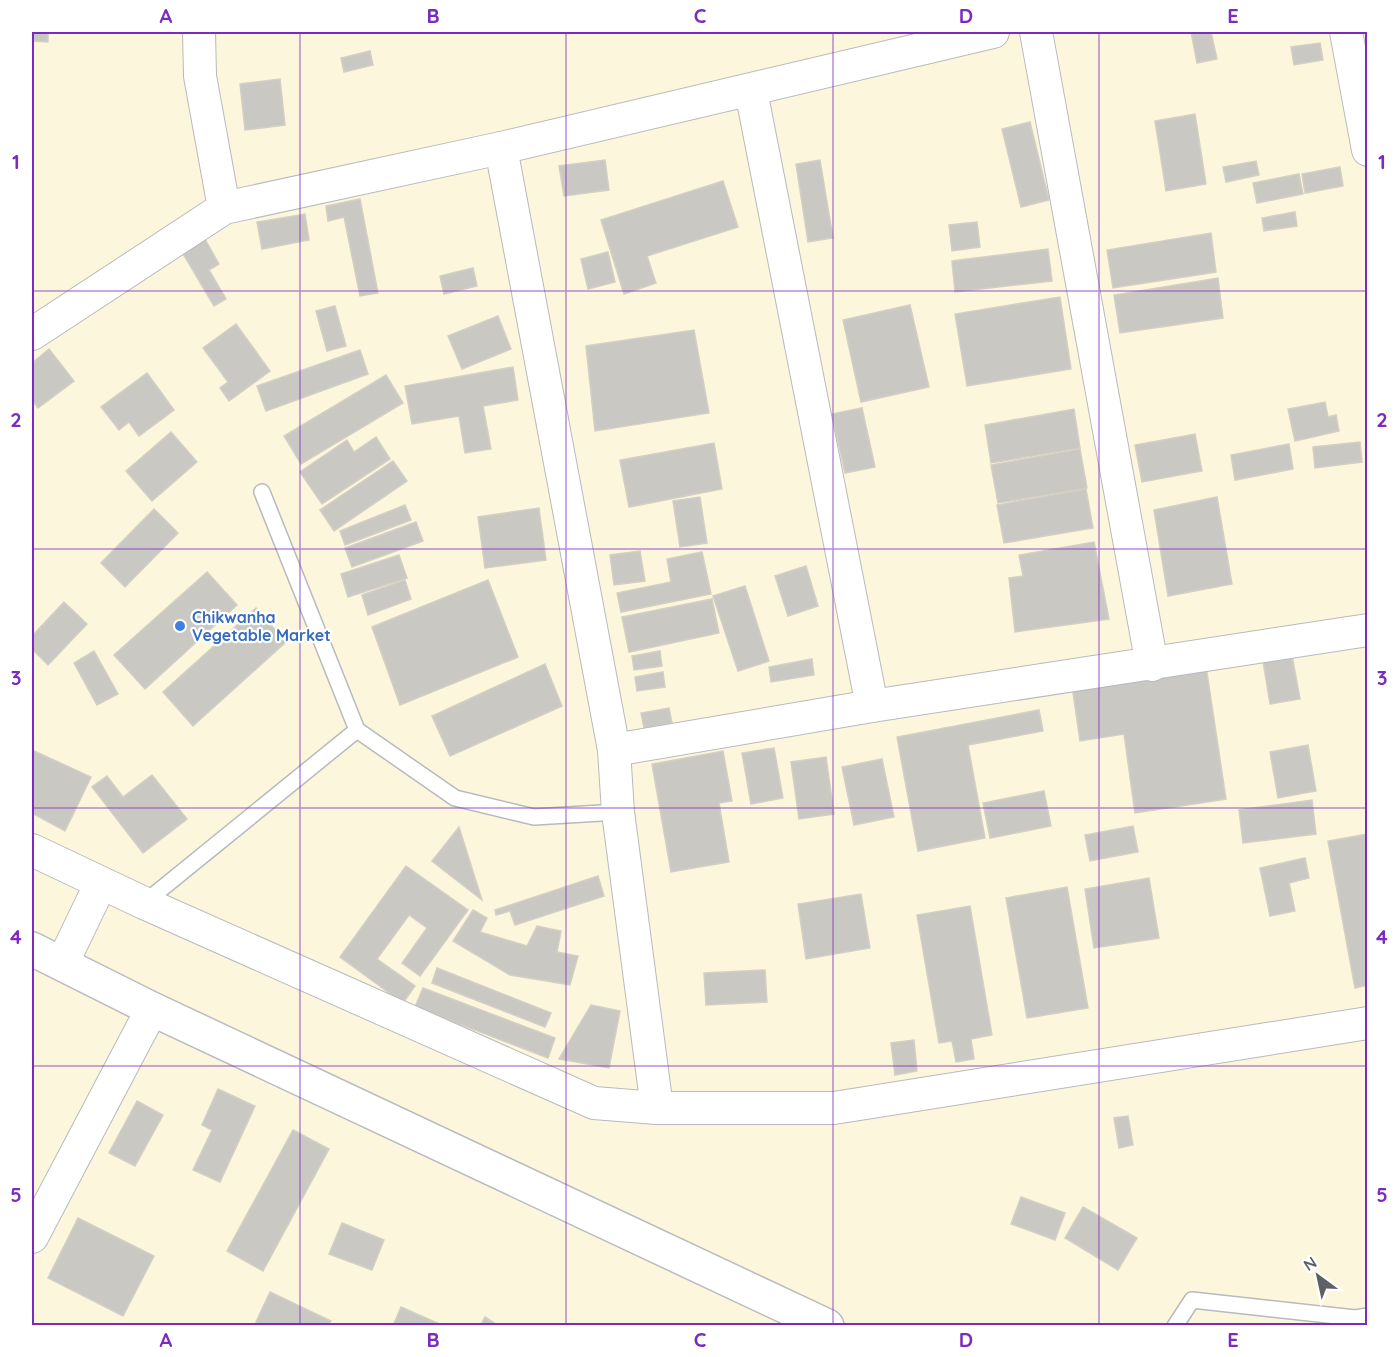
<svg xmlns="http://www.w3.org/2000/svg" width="1399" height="1357" font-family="Quicksand,sans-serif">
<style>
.commercial{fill:#fcf7dc}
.building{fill:#cac8c2;stroke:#d3cfc4;stroke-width:1.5}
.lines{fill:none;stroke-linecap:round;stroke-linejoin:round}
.lane-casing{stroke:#b7babe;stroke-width:18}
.street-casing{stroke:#b7babe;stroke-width:34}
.secondary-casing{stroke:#b9bbc0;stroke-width:36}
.lane{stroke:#fff;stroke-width:15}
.street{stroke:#fff;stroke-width:32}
.secondary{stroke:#fff;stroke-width:33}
.grid{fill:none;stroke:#7b2cbf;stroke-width:1.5;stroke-opacity:0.55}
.shop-dot{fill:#3f7fe0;stroke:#fff;stroke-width:2}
.labels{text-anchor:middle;stroke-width:4.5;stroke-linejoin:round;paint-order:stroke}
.shop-label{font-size:16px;font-weight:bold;fill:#366cbe;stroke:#fff;text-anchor:start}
.neatline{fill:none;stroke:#7b2cbf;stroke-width:2}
.grid-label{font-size:20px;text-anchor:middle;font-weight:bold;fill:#7b2cbf}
</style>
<rect width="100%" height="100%" fill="#efede5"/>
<rect class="commercial" x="32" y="32" width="1335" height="1293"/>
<g class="building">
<polygon points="32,32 48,32 48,42 32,41"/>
<polygon points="1191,32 1211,32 1217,59 1197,63"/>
<polygon points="1320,43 1323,60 1294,65 1291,47"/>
<polygon points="370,51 373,65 344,72 341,58"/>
<polygon points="280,79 285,125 245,130 240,84"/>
<polygon points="1195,114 1206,184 1166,191 1155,121"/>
<polygon points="1030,122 1049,200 1021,207 1002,129"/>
<polygon points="605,160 609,190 564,196 559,166"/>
<polygon points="820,160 833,238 808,242 796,164"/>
<polygon points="1256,161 1259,175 1226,182 1223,167"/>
<polygon points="1340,167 1343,186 1305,193 1302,174"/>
<polygon points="1299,174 1303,194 1257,203 1253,183"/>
<polygon points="723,181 738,227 647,256 656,283 624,294 601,220"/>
<polygon points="360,199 378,293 360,296 344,217 328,221 326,206"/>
<polygon points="1295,212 1297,226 1264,231 1262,218"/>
<polygon points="305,214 309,240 262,249 257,222"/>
<polygon points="977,222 980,247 952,251 949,225"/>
<polygon points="1211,233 1216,272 1113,288 1107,250"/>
<polygon points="202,234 219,264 209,270 226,299 214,306 179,247"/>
<polygon points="1048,249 1052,281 955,292 952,261"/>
<polygon points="608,252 615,282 588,289 581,259"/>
<polygon points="473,268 477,286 444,294 440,276"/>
<polygon points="1218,278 1223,318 1120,333 1114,295"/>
<polygon points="1060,297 1071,369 967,386 955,314"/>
<polygon points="910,305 929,387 861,402 843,320"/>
<polygon points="335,306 346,346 327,351 316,311"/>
<polygon points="498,316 511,349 462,369 448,336"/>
<polygon points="236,324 270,371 229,401 220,388 228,382 203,348"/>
<polygon points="694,330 709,413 595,431 586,346"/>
<polygon points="49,349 74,381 38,408 32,400 32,363"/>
<polygon points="360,350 368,374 266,411 257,386"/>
<polygon points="513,367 518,400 483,406 491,449 465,453 459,416 412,424 405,386"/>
<polygon points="147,373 174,410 139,436 129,422 119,430 101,407"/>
<polygon points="386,375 403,403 301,464 284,436"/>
<polygon points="1325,402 1328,417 1336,415 1339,431 1295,441 1288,409"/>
<polygon points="862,408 875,467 845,473 832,414"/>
<polygon points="1074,409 1080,448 991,463 985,425"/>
<polygon points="171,432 197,462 152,501 126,471"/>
<polygon points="1195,434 1202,471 1142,482 1135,445"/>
<polygon points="376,437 390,459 322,504 300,472 347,440 354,452"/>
<polygon points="1360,442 1362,462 1315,468 1313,447"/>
<polygon points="714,443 722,489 629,507 620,460"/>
<polygon points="1289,444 1293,469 1235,480 1231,455"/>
<polygon points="1080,449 1087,488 998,503 991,465"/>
<polygon points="393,461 407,481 334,531 320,510"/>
<polygon points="1086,489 1093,528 1004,543 997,505"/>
<polygon points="700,497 707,543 680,547 673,501"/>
<polygon points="1217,497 1232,584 1168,596 1154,510"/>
<polygon points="405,505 411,520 345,545 340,531"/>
<polygon points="539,508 546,560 485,568 478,517"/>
<polygon points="154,509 178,533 125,587 101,563"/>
<polygon points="416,522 423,541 352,567 345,548"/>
<polygon points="1094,542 1109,619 1015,632 1009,578 1023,576 1019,555"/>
<polygon points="640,551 645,581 614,585 610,555"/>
<polygon points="702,552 711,594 621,612 617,593 671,582 667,559"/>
<polygon points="399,555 407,578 348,597 341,574"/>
<polygon points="806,566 818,606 788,616 775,576"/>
<polygon points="207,572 237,605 145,689 114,655"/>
<polygon points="405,580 411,599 368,615 362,595"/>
<polygon points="488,580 518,657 400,705 372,627"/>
<polygon points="745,586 769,661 738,671 713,596"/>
<polygon points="712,599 719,633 629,652 622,617"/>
<polygon points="64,602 87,624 48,665 32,649 32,636"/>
<polygon points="256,608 286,642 193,726 163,692"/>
<polygon points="1291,650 1300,699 1270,704 1262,655"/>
<polygon points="94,651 118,694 97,705 74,663"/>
<polygon points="660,651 662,666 634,670 632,656"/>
<polygon points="812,659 814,675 771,682 769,667"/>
<polygon points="545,664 562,706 450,756 432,716"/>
<polygon points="1206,666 1226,799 1135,813 1124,734 1080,741 1072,686"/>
<polygon points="663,672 665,687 637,691 635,677"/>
<polygon points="669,708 672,723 644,728 641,713"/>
<polygon points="1039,710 1043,731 968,745 985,838 918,851 897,737"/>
<polygon points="1308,745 1316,791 1278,798 1270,752"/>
<polygon points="774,748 783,798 751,804 742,753"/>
<polygon points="32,750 91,777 65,831 32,813"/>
<polygon points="723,751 732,801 719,803 729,862 671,872 652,764"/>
<polygon points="826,757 834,814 799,819 791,762"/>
<polygon points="882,759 894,817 854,825 842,767"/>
<polygon points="152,775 187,819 143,853 92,787 107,776 123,797"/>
<polygon points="1044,791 1051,826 990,838 983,803"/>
<polygon points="1312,800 1316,834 1243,843 1239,810"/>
<polygon points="1133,826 1138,852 1090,861 1085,835"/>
<polygon points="459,827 482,900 432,861"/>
<polygon points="1368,834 1368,985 1355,988 1328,841"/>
<polygon points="1305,858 1309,878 1289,883 1295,911 1270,916 1260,868"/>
<polygon points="406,866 468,910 420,976 402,963 427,928 409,915 377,959 415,986 403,1003 340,957"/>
<polygon points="598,876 604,896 515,925 510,911 496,915 495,910"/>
<polygon points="1149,878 1159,938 1094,948 1085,889"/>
<polygon points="1067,887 1088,1008 1027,1018 1006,898"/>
<polygon points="861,894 870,948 806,959 798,904"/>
<polygon points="970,906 992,1035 971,1039 974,1059 956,1062 952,1041 939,1043 917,915"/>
<polygon points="473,910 487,918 480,932 527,946 537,926 561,931 557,952 578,956 570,985 510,975 453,941"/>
<polygon points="437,968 551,1013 545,1027 432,983"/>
<polygon points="765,970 767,1002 706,1005 704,973"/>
<polygon points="423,988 555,1038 548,1058 415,1007"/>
<polygon points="591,1005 620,1011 609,1068 559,1059"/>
<polygon points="914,1040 917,1071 895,1075 891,1043"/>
<polygon points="218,1089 255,1106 220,1182 193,1170 212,1130 202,1125"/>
<polygon points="137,1101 163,1115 135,1166 109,1153"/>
<polygon points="1128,1116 1133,1145 1119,1148 1114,1118"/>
<polygon points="293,1130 329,1149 263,1271 227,1251"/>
<polygon points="1021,1197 1065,1213 1055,1240 1011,1224"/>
<polygon points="1083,1207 1137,1238 1118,1270 1065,1238"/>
<polygon points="78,1218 154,1256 123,1316 48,1278"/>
<polygon points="342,1223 384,1240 372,1270 329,1254"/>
<polygon points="270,1292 331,1321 328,1326 264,1326 256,1322"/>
<polygon points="401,1307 444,1326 393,1326"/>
<polygon points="485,1317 499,1326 480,1326"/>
</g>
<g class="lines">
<g class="lane-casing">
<g id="lane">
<polyline points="357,730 455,798 534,817 618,812"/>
<polyline points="144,903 357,730 262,492"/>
<polyline points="1175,1326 1192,1300 1355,1318 1368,1316"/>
</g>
</g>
<g class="street-casing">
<g id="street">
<polyline points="199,32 200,76 224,208"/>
<polyline points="1036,32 1152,665"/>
<polyline points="1346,32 1368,150"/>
<polyline points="751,91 872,706"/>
<polyline points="501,148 614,750 618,812 657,1108"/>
<polyline points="32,334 224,208 501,148 993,32"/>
<polyline points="614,750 872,706 1368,630"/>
<polyline points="32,850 144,903 594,1103 657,1108 834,1108 1368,1023"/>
<polyline points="62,964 101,883"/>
<polyline points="32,1237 152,1009"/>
</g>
</g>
<g class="secondary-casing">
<polyline id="secondary" points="32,949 152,1009 827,1326"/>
</g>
<use href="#lane" class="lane"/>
<use href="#street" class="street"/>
<use href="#secondary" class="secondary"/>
</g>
<path class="grid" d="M300,32V1326M566,32V1326M833,32V1326M1099,32V1326M32,291H1368M32,549H1368M32,808H1368M32,1066H1368"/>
<circle class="shop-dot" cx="180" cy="626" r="6"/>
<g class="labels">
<g class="shop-label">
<text x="192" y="623">Chikwanha<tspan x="192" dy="18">Vegetable Market</tspan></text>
</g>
</g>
<rect width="1399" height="1357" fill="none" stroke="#ffffff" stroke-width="66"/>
<g transform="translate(1318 1276) rotate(327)" stroke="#ffffff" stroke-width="4.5" paint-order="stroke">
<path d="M0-4.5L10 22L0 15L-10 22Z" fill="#5d6065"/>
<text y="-9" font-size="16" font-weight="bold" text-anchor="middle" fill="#5d6065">N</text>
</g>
<rect x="33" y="33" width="1333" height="1291" class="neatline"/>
<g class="grid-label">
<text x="166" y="23">A</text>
<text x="433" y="23">B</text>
<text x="700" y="23">C</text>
<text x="966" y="23">D</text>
<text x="1233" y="23">E</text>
<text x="16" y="169">1</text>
<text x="1382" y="169">1</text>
<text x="16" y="427">2</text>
<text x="1382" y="427">2</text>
<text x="16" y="685">3</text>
<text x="1382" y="685">3</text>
<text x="16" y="944">4</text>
<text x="1382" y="944">4</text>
<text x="16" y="1202">5</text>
<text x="1382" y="1202">5</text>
<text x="166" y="1347">A</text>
<text x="433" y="1347">B</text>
<text x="700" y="1347">C</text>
<text x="966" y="1347">D</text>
<text x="1233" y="1347">E</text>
</g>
</svg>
